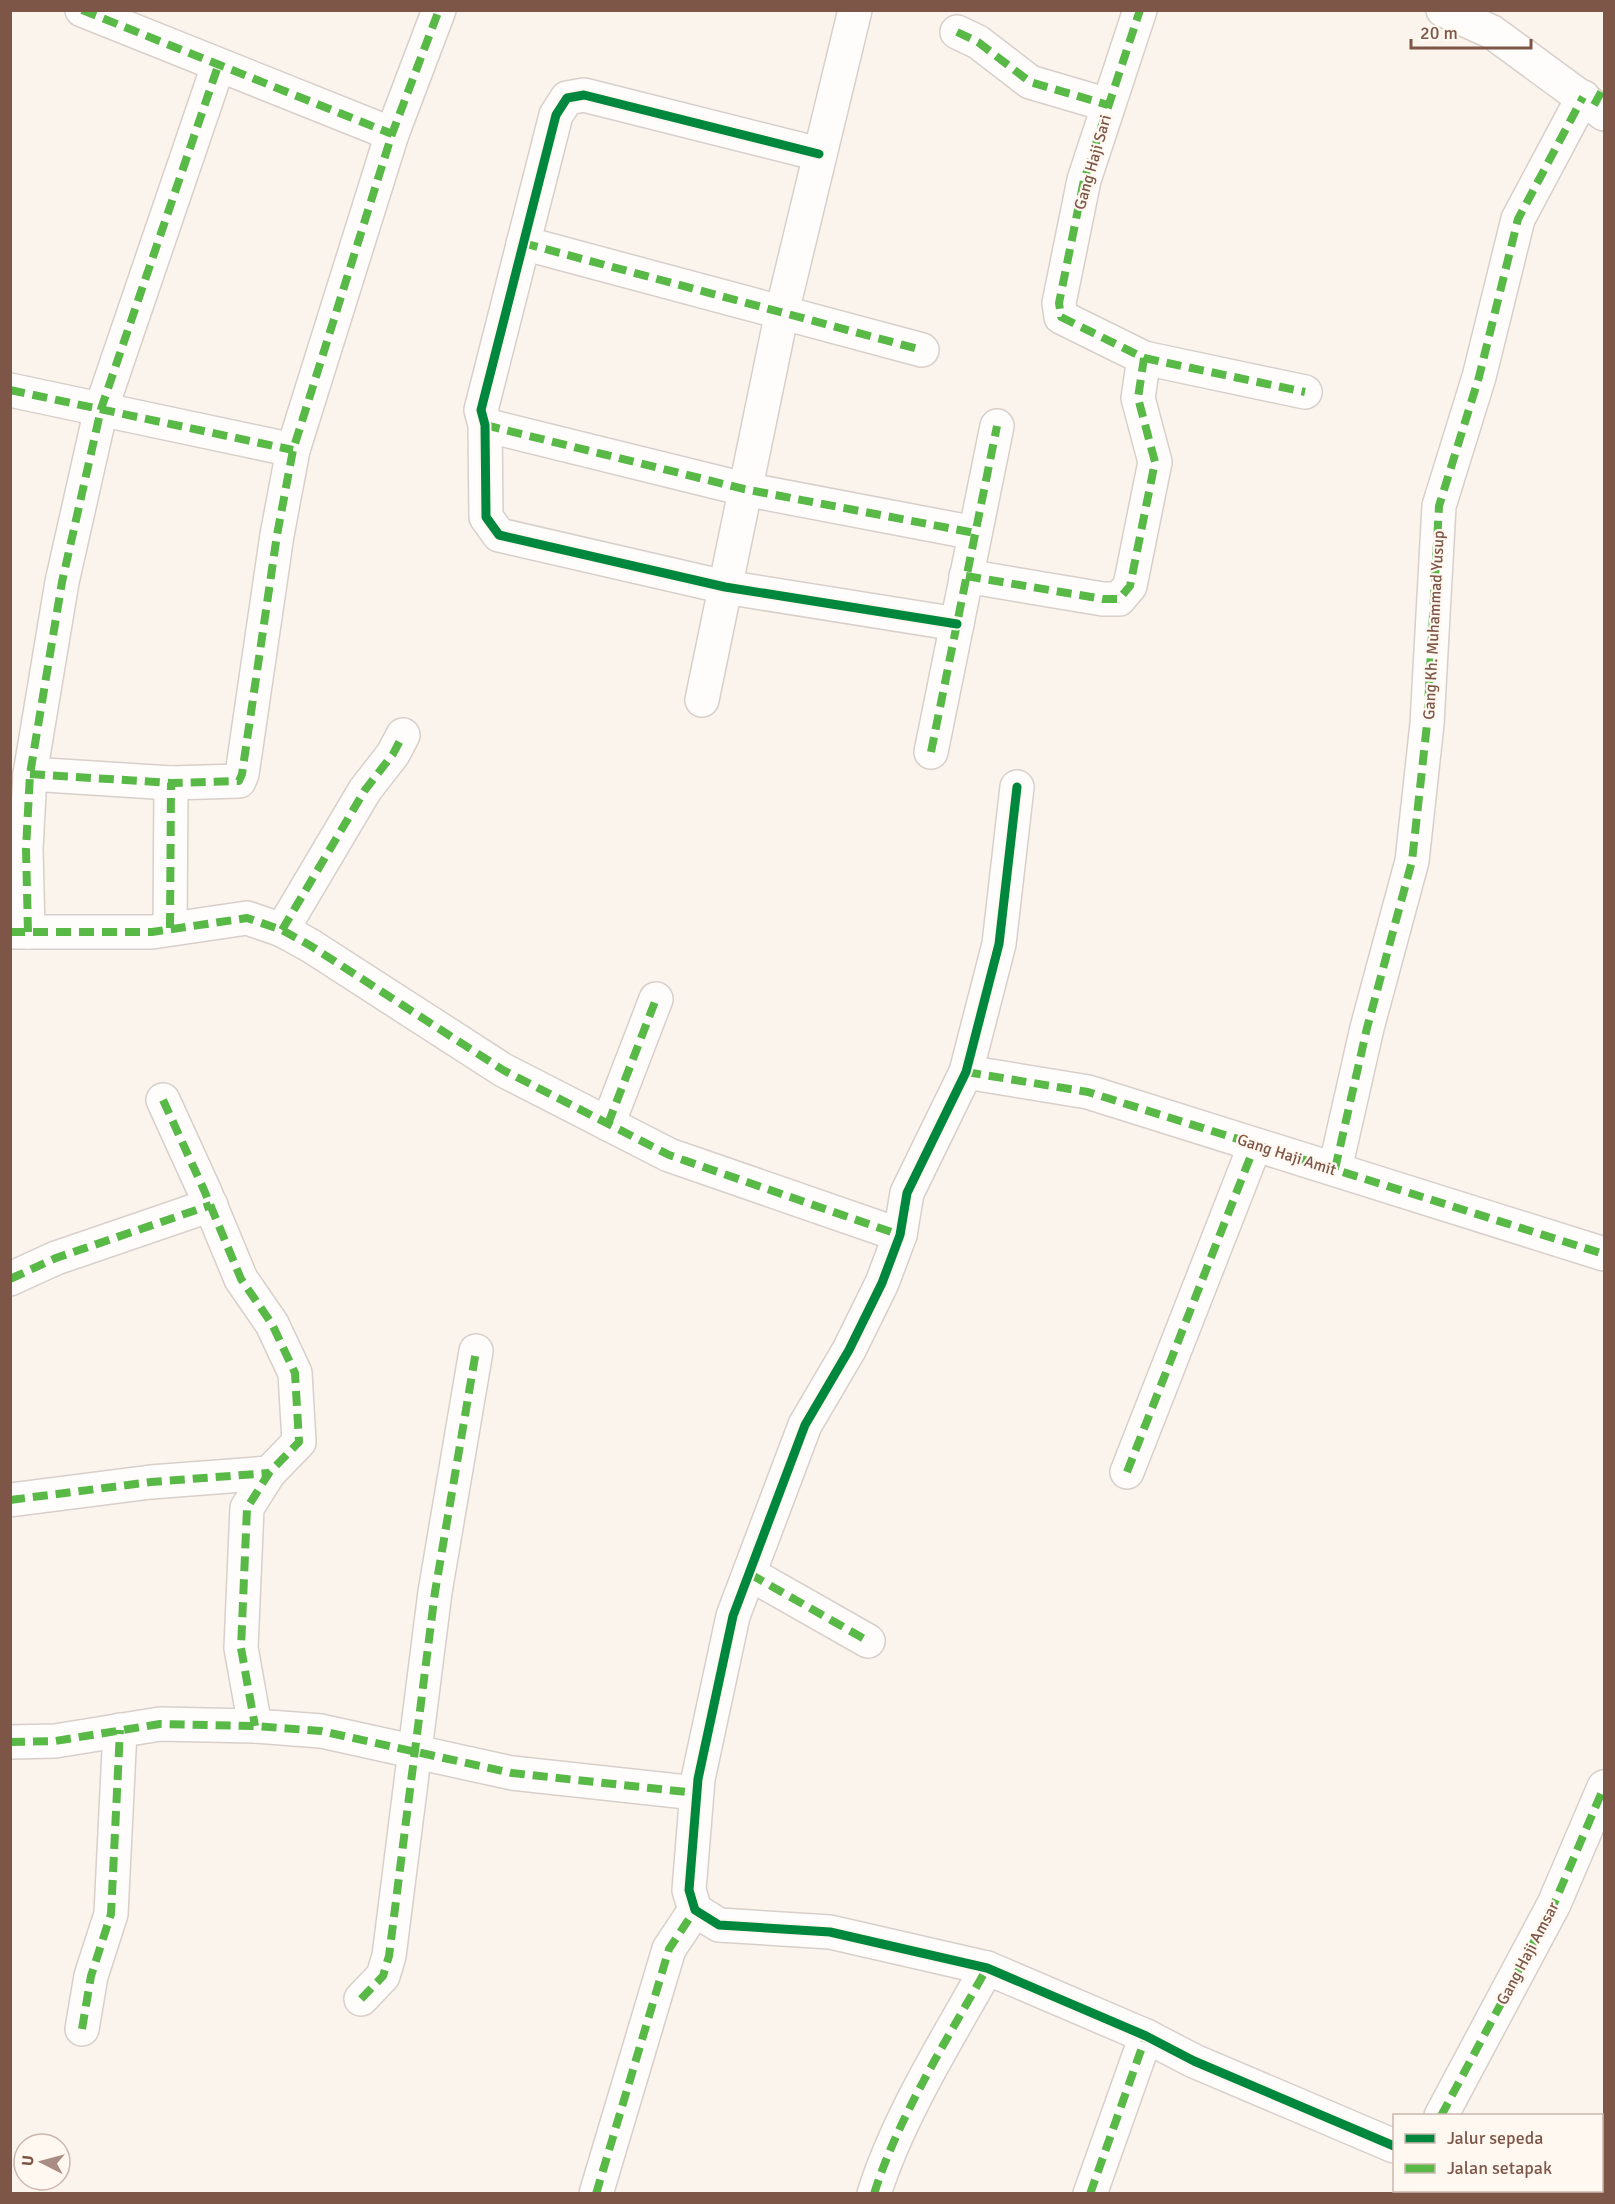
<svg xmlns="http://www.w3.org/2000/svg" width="1615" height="2204" font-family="Signika,sans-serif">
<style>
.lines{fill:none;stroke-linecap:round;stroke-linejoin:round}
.street-casing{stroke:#d8cfca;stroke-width:36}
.street{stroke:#fefdfc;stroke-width:33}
.quiet{stroke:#58b947;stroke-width:8;stroke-dasharray:15 8;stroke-linecap:butt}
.cycleway-casing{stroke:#fff8f0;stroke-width:13}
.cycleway{stroke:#00873e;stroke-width:9}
.labels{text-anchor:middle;stroke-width:4.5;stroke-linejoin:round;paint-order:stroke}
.street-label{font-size:16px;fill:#7d5648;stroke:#fff8f0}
</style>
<rect width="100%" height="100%" fill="#faf4ed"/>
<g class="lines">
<g class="street-casing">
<g id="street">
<polyline points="82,10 392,134"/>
<polyline points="1443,10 1492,32 1604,114"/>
<polyline points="957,32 978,42 1030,82 1108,105"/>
<polyline points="819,154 584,95 567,98 556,115 481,410 485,425 486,517 499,535 725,587 957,624"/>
<polyline points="523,243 922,350"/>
<polyline points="1144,358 1305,392"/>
<polyline points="10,390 293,450"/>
<polyline points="485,425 744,489 975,533"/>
<polyline points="966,576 1103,599 1119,599 1130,586 1155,462 1138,398 1144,358 1061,317 1059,303 1084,180 1140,10"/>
<polyline points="702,700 782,312 855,10"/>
<polyline points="931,752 997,426"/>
<polyline points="30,774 171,783 239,781 242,774 277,535 293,450 392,134 439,10"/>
<polyline points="1017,787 999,944 966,1072 907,1193 900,1235 882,1283 849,1350 805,1425 733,1616 698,1779 689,1890 695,1910 719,1925 830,1932 987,1968 1146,2036 1194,2061 1394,2146"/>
<polyline points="170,928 171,783"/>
<polyline points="282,930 365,790 393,754 403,735"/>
<polyline points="10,932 152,932 247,918 282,930 311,946 503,1070 669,1155 900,1235"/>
<polyline points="28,932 26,849 30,774 62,582 101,409 218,66"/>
<polyline points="966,1072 1088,1092 1604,1254"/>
<polyline points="163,1100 204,1190 241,1279 272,1324 295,1373 299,1442 269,1473 247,1508 241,1648 255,1726"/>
<polyline points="608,1124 656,999"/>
<polyline points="1335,1169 1367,1028 1412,861 1427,724 1439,506 1479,377 1518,219 1583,97"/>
<polyline points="10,1279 56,1258 211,1205"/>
<polyline points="1127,1472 1255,1145"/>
<polyline points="10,1500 151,1482 269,1473"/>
<polyline points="750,1574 868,1641"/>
<polyline points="10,1742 55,1741 160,1724 255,1726 321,1731 512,1773 696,1793"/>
<polyline points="361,1999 383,1976 389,1956 435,1592 476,1351"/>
<polyline points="82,2029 91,1976 111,1914 120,1730"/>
<polyline points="1441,2116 1554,1904 1604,1787"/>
<polyline points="1501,2190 1511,2194"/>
<polyline points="596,2194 669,1949 695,1910"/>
<path d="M874,2194C898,2117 948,2038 987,1968"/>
<polyline points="1090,2194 1146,2036"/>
</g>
</g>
<use href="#street" class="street"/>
<g class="quiet">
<polyline points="82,10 392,134"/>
<polyline points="957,32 978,42 1030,82 1108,105"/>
<polyline points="1594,105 1604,87"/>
<polyline points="523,243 922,350"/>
<polyline points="1144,358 1305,392"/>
<polyline points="10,390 293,450"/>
<polyline points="485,425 744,489 975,533"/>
<polyline points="966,576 1103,599 1119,599 1130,586 1155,462 1138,398 1144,358 1061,317 1059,303 1084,180 1140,10"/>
<polyline points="931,752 997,426"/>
<polyline points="30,774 171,783 239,781 242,774 277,535 293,450 392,134 439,10"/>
<polyline points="170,928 171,783"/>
<polyline points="282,930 365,790 393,754 403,735"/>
<polyline points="10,932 152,932 247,918 282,930 311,946 503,1070 669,1155 900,1235"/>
<polyline points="28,932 26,849 30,774 62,582 101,409 218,66"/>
<polyline points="966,1072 1088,1092 1604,1254"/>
<polyline points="163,1100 204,1190 241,1279 272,1324 295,1373 299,1442 269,1473 247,1508 241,1648 255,1726"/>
<polyline points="608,1124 656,999"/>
<polyline points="1335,1169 1367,1028 1412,861 1427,724 1439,506 1479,377 1518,219 1583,97"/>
<polyline points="10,1279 56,1258 211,1205"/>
<polyline points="1127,1472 1255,1145"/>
<polyline points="10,1500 151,1482 269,1473"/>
<polyline points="750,1574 868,1641"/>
<polyline points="10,1742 55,1741 160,1724 255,1726 321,1731 512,1773 696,1793"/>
<polyline points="361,1999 383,1976 389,1956 435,1592 476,1351"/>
<polyline points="82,2029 91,1976 111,1914 120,1730"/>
<polyline points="1441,2116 1554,1904 1604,1787"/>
<polyline points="1501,2190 1511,2194"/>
<polyline points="596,2194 669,1949 695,1910"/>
<path d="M874,2194C898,2117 948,2038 987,1968"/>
<polyline points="1090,2194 1146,2036"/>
</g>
<g class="cycleway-casing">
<g id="cycleway">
<polyline points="819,154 584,95 567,98 556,115 481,410 485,425 486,517 499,535 725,587 957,624"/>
<polyline points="1017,787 999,944 966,1072 907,1193 900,1235 882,1283 849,1350 805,1425 733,1616 698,1779 689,1890 695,1910 719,1925 830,1932 987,1968 1146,2036 1194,2061 1394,2146"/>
</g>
</g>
<use href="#cycleway" class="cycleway"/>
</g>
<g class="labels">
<g class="street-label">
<text transform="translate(1092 162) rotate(-74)" y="6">Gang Haji Sari</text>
<text transform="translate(1433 625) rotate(-87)" y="6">Gang Kh. Muhammad Yusup</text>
<text transform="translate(1287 1154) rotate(18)" y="6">Gang Haji Amit</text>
<text transform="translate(1527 1953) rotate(-62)" y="6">Gang Haji Amsar</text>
</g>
</g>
<rect width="1615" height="2204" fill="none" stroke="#7d5648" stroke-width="24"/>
<rect x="1393" y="2114" width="210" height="78" fill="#fff8f0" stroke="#cbb7ad" stroke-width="1.5"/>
<rect x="1405" y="2134" width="30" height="9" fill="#00873e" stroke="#cbb7ad" stroke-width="1.5"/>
<text x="1447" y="2144" font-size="18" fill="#7d5648">Jalur sepeda</text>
<rect x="1405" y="2164" width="30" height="9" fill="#58b947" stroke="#cbb7ad" stroke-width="1.5"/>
<text x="1447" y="2174" font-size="18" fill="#7d5648">Jalan setapak</text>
<g transform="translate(42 2162) rotate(276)"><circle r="28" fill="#fff8f0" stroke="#cbb7ad" stroke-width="1.5"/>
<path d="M0-4.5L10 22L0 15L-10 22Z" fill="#a98d82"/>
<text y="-9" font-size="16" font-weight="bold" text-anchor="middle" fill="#7d5648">U</text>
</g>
<path d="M1411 39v9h120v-9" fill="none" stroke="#7d5648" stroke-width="3"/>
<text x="1420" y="39" font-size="18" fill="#7d5648" stroke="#fff8f0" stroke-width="4.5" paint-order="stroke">20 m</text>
</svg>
